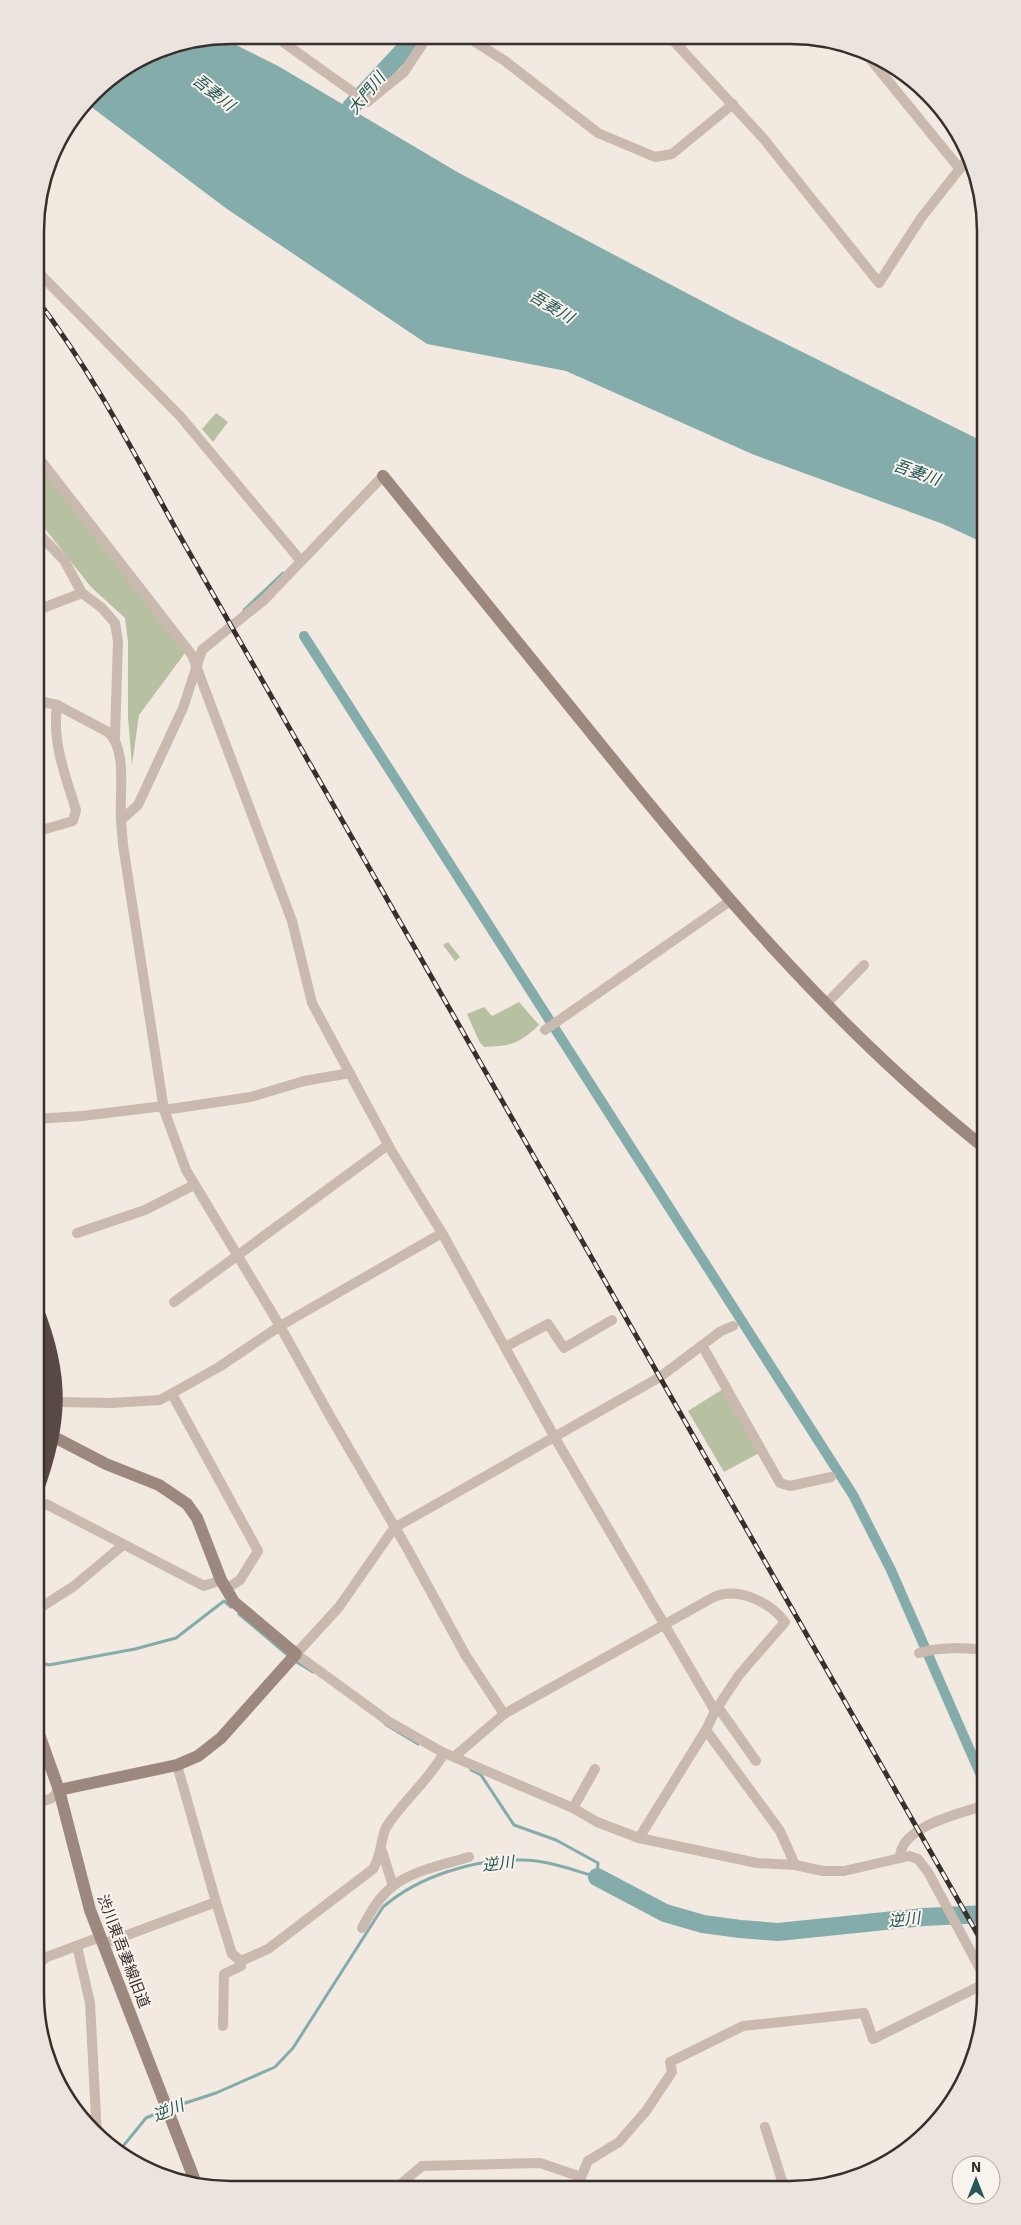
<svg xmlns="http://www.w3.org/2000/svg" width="1021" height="2225" font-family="'IBM Plex Sans','Noto Sans JP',sans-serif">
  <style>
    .green { fill: #b8c0a2 }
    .water { fill: #83acab }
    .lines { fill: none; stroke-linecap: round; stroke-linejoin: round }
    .stream { stroke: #83acab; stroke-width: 3 }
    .canal { stroke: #83acab; stroke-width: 10 }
    .river { stroke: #83acab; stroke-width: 18 }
    .street { stroke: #c9b9ae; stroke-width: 10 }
    .secondary { stroke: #9d887f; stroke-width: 12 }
    .highway { stroke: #584944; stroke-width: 15 }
    .rail-casing { stroke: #382f2c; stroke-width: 5 }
    .rail { stroke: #f9f3ee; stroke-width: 3; stroke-dasharray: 9; stroke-linecap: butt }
    .labels { text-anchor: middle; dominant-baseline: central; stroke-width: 4; stroke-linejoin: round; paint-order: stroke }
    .street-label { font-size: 15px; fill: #382f2c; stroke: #f9f3ee }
    .water-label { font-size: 16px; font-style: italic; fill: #245656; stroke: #f9f3ee }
    .rim { fill: none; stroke: #382f2c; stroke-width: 2.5 }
  </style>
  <rect width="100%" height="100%" fill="#f2e9e1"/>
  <g class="green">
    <path d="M216 413 228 422 213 442 202 429Z"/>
    <path d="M35 463 74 506 185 653 139 715 132 765 128 717V642L125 618 91 587 35 516Z"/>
    <path d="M448 942 460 957 455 961 443 945Z"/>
    <path d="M519 1002 539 1025C519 1044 511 1046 484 1047L479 1041 467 1014 484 1007 492 1016Z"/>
    <path d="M723 1389 759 1453 724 1472 688 1411Z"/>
  </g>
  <path class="water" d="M220 37 278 66 459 173 734 318 986 443V544L943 524 752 454 566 371 427 344 227 209 86 103 101 84 156 50Z"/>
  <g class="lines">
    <g class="stream">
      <path d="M244 610 283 573"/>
      <path d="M239 1614 290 1657"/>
      <path d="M35 1661 49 1665 135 1649 176 1638 224 1601 231 1607"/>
      <path d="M295 1661 313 1672"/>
      <path d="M385 1724 418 1744"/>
      <path d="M170 2108 216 2093 275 2067 293 2048 383 1907C419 1876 474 1859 522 1860 547 1860 573 1870 597 1877L598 1863 556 1840 514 1825 481 1775 471 1770"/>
      <path d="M120 2154 124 2145 146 2118 165 2110"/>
    </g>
    <path class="canal" d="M304 636 853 1495 891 1570 986 1787"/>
    <g class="river">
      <path d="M340 131 351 107 417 36"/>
      <path d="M597 1877 665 1913 703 1924 740 1929 778 1932 924 1917 986 1914"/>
    </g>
    <g class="street">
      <path d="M273 35 367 102 404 72 428 36"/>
      <path d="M466 36 505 61 598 133 655 157 672 154 733 104"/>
      <path d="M671 38 763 138 879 283 921 218 969 157"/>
      <path d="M678 46 688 38"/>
      <path d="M863 50 960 169"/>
      <path d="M35 269 180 416 301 561"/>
      <path d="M35 453 192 655 292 921 312 1003 391 1150 442 1233 555 1438 715 1711"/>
      <path d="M383 476 264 600 202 650 183 708 138 805 121 820 123 845 164 1110 186 1170 280 1326 330 1416 407 1548 466 1656 504 1714"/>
      <path d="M35 530 64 560 82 593 102 608 115 623 118 641 115 737"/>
      <path d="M35 611 82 593"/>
      <path d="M35 700 57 705 108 732C128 750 119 794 121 820"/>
      <path d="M35 832 73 821 76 810C65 775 52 742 57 705"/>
      <path d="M826 1004 864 965"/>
      <path d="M545 1030 730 901"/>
      <path d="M164 1110 251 1097 304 1081 350 1073"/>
      <path d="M35 1119 82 1116 164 1106"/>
      <path d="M77 1233 145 1210 194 1185"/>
      <path d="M174 1302 388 1145"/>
      <path d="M733 1326 721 1331 660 1377 394 1528 339 1607 296 1654 388 1721 442 1752 573 1808 597 1822 639 1838 757 1863 795 1865 823 1871H844L909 1856 918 1859 928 1872 986 1980"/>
      <path d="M505 1347 548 1324 564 1348 612 1320"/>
      <path d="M703 1347 780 1483 790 1486 831 1477"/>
      <path d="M172 1394 258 1551 240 1580 226 1589"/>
      <path d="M61 1402 111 1403 160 1400 219 1367 280 1326 442 1233"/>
      <path d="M46 1504 204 1586 221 1580"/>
      <path d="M35 1611 74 1586 123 1545"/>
      <path d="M919 1653C941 1646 963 1648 986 1650"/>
      <path d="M718 1707 756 1761"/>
      <path d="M706 1730 780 1831 795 1865"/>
      <path d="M454 1757 504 1714 712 1598C736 1586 769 1601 785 1622L739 1675 715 1711 706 1730 639 1838"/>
      <path d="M35 1804 52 1798 59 1790"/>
      <path d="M573 1808 595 1769"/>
      <path d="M382 1851 393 1886"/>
      <path d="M900 1858C899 1826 962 1813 986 1805"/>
      <path d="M216 1902 232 1954 241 1961 268 1949 373 1869C383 1853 380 1837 387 1826 404 1800 429 1780 444 1753"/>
      <path d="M362 1928C370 1913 378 1898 392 1887 410 1871 446 1864 469 1857"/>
      <path d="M103 1944 216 1902 177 1765"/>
      <path d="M77 1946 90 2003 97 2136"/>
      <path d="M39 2023C40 2012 38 1967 41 1962 42 1960 45 1959 47 1957L100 1937"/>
      <path d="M223 2026 224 1974 241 1966V1961"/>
      <path d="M765 2127 785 2190"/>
      <path d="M578 2183 598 2189"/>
      <path d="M396 2188 422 2166 540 2163 581 2177"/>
      <path d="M576 2189 588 2161 619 2142 646 2111 672 2072 670 2062 743 2026 864 2013 873 2039 986 1983"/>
    </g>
    <g class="secondary">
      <path d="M383 476C455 565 528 655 601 745 718 890 839 1033 986 1149"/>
      <path d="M58 1439 106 1464 159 1485 187 1504 197 1518 221 1580 234 1602 296 1654 221 1738 198 1756 177 1765 59 1790"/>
      <path d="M35 1723 59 1790 90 1910 197 2186"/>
    </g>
    <g class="highway">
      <path d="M35 1445C44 1408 45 1365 36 1329"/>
      <path d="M35 1493C61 1423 63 1376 35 1307"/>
    </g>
    <g class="rail-casing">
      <path id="rail" d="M35 297C91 370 133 451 177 531L986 1949"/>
    </g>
    <use href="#rail" class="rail"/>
  </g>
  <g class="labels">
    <g class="street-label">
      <text transform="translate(124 1951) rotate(69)">渋川東吾妻線旧道</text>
    </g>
    <g class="water-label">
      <text transform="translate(214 92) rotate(38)">吾妻川</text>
      <text transform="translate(366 93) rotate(-51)">大門川</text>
      <text transform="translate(552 306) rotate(31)">吾妻川</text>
      <text transform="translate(917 472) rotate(19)">吾妻川</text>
      <text transform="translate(498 1863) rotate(-7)">逆川</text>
      <text transform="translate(904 1919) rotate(-6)">逆川</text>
      <text transform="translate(168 2110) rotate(-22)">逆川</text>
    </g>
  </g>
  <path d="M0 0H1021V2225H0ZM231 44H790A187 187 0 0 1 977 231V1994A187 187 0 0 1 790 2181H231A187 187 0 0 1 44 1994V231A187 187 0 0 1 231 44Z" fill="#eae3de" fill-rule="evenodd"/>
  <path class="rim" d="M231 44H790A187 187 0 0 1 977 231V1994A187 187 0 0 1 790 2181H231A187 187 0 0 1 44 1994V231A187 187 0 0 1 231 44Z"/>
  <g transform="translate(976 2180)"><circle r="24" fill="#f9f3ee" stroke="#aca5a0"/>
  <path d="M0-4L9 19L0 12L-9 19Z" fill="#245656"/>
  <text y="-8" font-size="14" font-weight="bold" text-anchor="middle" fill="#382f2c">N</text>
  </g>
</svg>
